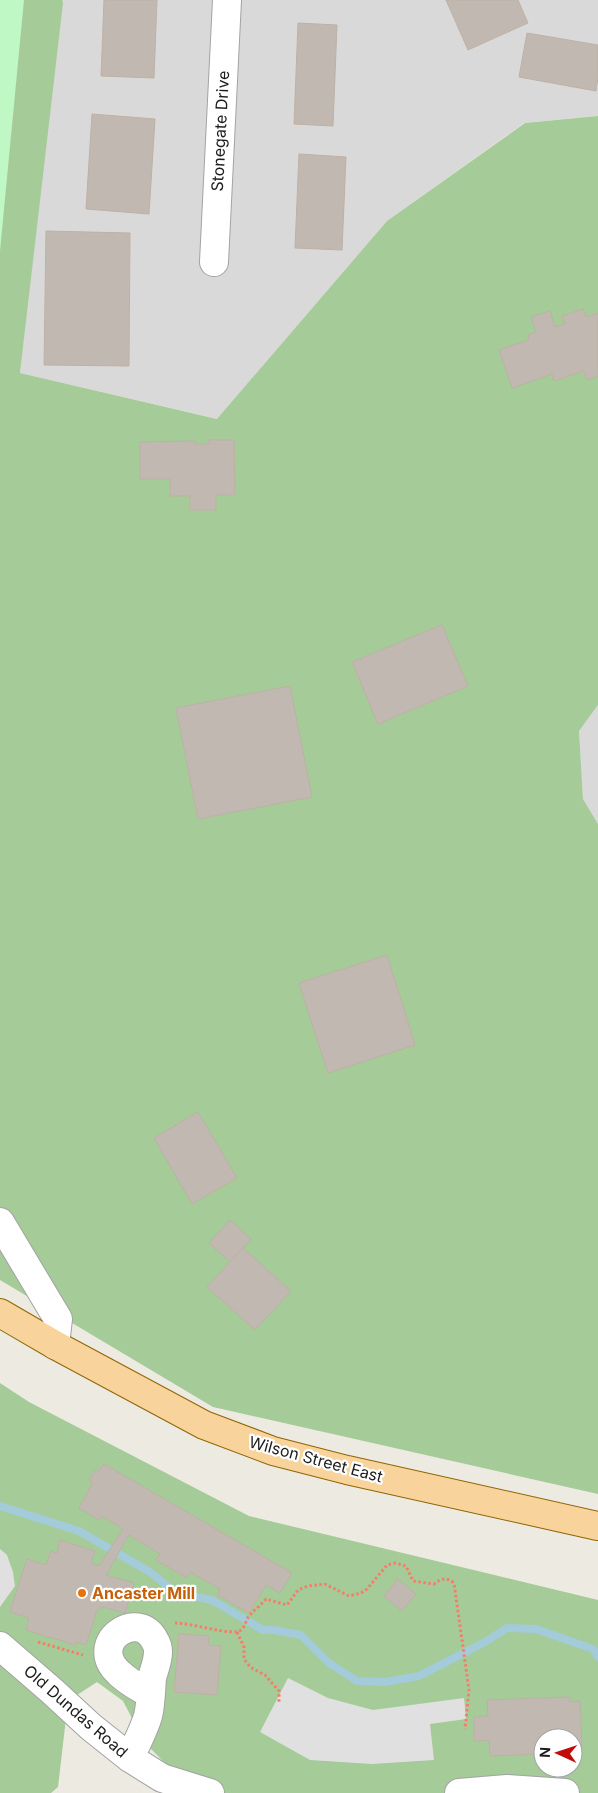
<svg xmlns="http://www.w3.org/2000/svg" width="598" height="1793" font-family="Inter,sans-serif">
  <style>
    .residential { fill: #dad9d9 }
    .forest { fill: #a5cb98; fill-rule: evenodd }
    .park { fill: #bff7c5 }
    .parking { fill: #e0e0e0 }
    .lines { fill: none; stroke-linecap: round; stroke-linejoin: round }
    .stream { stroke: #a3cbda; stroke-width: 8 }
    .building { fill: #c1b9b1; stroke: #beb1a5 }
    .minor-casing { stroke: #a3a3a3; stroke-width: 30 }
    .major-casing { stroke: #8f6605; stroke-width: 30 }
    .path { stroke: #f57e6b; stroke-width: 3; stroke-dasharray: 2.5 2.5; stroke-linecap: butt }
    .minor { stroke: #fff; stroke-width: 28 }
    .major { stroke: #f8d39c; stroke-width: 28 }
    .food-dot { fill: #e8710a; stroke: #fff; stroke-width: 2 }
    .labels { text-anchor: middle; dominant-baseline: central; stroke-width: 4.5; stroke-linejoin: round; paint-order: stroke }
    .street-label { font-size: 16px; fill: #1c1c1c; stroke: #fff }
    .food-label { font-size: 16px; font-weight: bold; fill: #c56008; stroke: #fff; text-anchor: start }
  </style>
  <rect width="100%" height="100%" fill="#edeae2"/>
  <g class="residential">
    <path d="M62 0H598V116L524 123 387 221 218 419 20 373Z"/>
    <path d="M598 705V824L583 799 579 731Z"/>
  </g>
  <g class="forest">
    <path d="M0 0H62L63 3 20 373 217 419 387 221 525 123 598 116V705L579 731 583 799 598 824V1494L213 1407 0 1280Z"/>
    <path d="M0 1383 29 1402 249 1516 598 1600V1793H195L145 1743 123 1701 97 1682 68 1701 58 1787 51 1793H0ZM543 1738H573V1768H543Z"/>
  </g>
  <path class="park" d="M0 0H24L0 251Z"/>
  <g class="parking">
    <path d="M0 1549 7 1555 13 1572 15 1586 0 1607Z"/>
    <path d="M288 1678 328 1698 373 1710 464 1698 466 1719 430 1724 434 1760 372 1764 310 1760 260 1732Z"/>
  </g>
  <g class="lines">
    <path class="stream" d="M0 1506 79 1531 150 1572 176 1593 212 1600 263 1630H274L301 1635 329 1663 357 1681 385 1682 419 1676 487 1641 507 1628 536 1629 593 1649 598 1657"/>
  </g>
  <g class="building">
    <path d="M104 0H157L154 78 101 76Z"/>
    <path d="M446 0H518L528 23 468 50Z"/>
    <path d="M298 23 337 25 333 126 294 124Z"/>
    <path d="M527 33 598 45V77L596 91 519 77Z"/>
    <path d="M92 114 155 119 149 214 86 209Z"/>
    <path d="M299 154 346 157 342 250 295 248Z"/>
    <path d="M46 231 130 233 129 366 44 365Z"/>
    <path d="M583 309 586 317 598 313V376L587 380 584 371 554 381 552 374 512 388 499 350 529 340 528 335 536 332 531 317 550 311 555 327 565 324 562 316Z"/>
    <path d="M208 440H234L235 495H216V510H190V496H170V479H140V442L195 441V444H209Z"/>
    <path d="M442 625 468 686 378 724 352 662Z"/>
    <path d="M290 686 312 797 198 819 176 708Z"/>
    <path d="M387 955 415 1045 328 1073 299 983Z"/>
    <path d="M198 1112 237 1178 192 1204 154 1138Z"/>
    <path d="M230 1220 251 1239 230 1262 209 1243Z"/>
    <path d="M243 1248 291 1291 255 1330 207 1287Z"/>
    <path d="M104 1464 292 1573 280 1593 266 1585 249 1613 217 1595 220 1589 190 1572 187 1578 156 1560 160 1554 129 1535 106 1575 134 1583 125 1613 103 1607 97 1610 86 1645 76 1642 75 1645 26 1630 29 1618 10 1612 27 1559 46 1565 51 1551 57 1553 60 1540 95 1551 91 1563 99 1566 123 1529 102 1516 99 1520 79 1508 93 1482 89 1480 95 1470 99 1471Z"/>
    <path d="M398 1579 416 1594 402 1611 384 1596Z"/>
    <path d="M179 1634 209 1636 208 1645 221 1646 217 1695 174 1692Z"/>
    <path d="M570 1697V1702L580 1701 582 1748H573V1738H543V1754L490 1756 489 1740 474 1741V1717L488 1716 487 1700Z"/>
  </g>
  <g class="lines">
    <g class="minor-casing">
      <g id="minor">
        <path d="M214 262 227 0"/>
        <path d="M0 1222 58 1319 55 1345"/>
        <path d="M0 1646 52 1691 91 1727 130 1758 162 1778 210 1793"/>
        <path d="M130 1758C136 1744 144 1730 148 1716 151 1704 151 1690 152 1678 154 1670 158 1661 158 1652 158 1649 157 1644 155 1641 138 1607 86 1643 119 1673 128 1682 140 1688 150 1694"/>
        <path d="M459 1793 507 1789 565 1793"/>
      </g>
    </g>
    <g class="major-casing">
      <path id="major" d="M0 1313 55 1345 204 1425 273 1451 347 1470 598 1526"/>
    </g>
    <g class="path">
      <path d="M175 1623C188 1622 234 1637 241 1630 245 1627 246 1620 249 1616 254 1610 261 1605 266 1599L287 1605 298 1590 308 1586 325 1584 349 1596 361 1593 367 1589 387 1565 395 1563 406 1566 413 1581 434 1584C442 1578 446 1577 454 1583L469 1690 465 1729"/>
      <path d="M237 1632 244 1647V1659L250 1667 265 1675 279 1691V1704"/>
      <path d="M38 1642 83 1655"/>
    </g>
    <use href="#minor" class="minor"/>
    <use href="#major" class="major"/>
  </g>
  <circle class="food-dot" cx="82" cy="1593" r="5"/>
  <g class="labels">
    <g class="street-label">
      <text transform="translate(220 131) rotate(-87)">Stonegate Drive</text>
      <text transform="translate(316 1459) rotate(15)">Wilson Street East</text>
      <text transform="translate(76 1711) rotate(41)">Old Dundas Road</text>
    </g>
    <g class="food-label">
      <text x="92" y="1593">Ancaster Mill</text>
    </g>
  </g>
  <g transform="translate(558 1753) rotate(273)"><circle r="24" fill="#ffffff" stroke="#a4a4a4"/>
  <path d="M0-4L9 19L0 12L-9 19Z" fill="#c10d07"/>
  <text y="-8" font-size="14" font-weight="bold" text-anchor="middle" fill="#1c1c1c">N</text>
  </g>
</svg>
